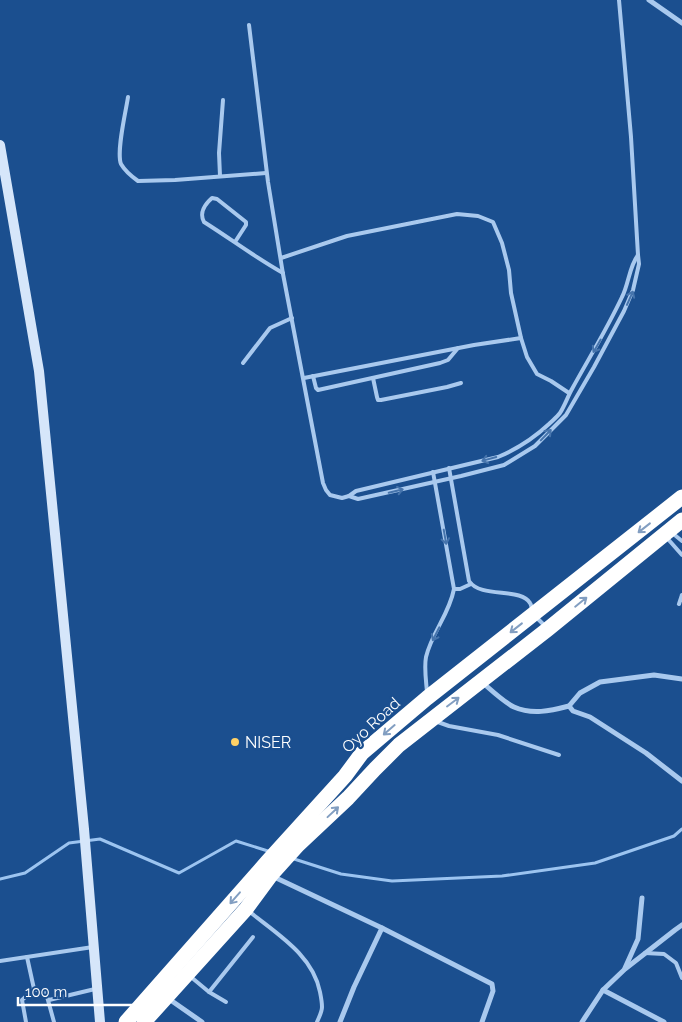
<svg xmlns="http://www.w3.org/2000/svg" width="682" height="1022" font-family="Raleway,sans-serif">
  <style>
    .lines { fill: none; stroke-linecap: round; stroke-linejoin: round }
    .stream { stroke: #9cc4f0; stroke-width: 3 }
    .lane { stroke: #a9c9ee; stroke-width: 4 }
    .street { stroke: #a9c9ee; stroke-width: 5 }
    .secondary { stroke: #d6e6fa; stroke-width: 10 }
    .highway { stroke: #fff; stroke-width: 15 }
    .oneway { stroke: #4674ac }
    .oneway2 { stroke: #829ec1 }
    .poi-dot { fill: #ffd166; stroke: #1b4f8f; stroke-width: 2 }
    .labels { text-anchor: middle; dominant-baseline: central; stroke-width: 4.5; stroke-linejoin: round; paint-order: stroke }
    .street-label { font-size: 16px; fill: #fff; stroke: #1b4f8f }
    .poi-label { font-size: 16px; fill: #fff; stroke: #1b4f8f; text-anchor: start }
  </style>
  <rect width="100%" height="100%" fill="#1b4f8f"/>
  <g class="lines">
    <g class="stream">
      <path d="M291 858 341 874 392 881 502 876 595 863 674 836 682 829"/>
      <path d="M0 879 25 873 69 843 100 839 179 873 236 841 271 852"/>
    </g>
    <g class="lane">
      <path d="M249 25 268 182 283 274 323 483 326 490 330 495 342 498 349 496 358 499 461 476 504 465 535 446 566 415 594 367 624 311 633 290 639 264 638 255 631 137 619 0"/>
      <path d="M128 97C126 111 116 152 121 164 125 171 131 176 138 181L175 180 266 173"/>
      <path d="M220 176 219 153 223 100"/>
      <path d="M235 242 246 225V222L217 199 212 198C205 204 199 213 204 222 231 239 256 258 283 273"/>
      <path d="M281 258 347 236 457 214 478 216 493 222 502 243 509 270 511 293 521 338 527 357 537 374 551 381 569 393"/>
      <path d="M243 363 270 328 292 318"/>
      <path d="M313 376 316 388 318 390 440 363 448 360 458 348"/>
      <path d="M304 378 474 345 521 338"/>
      <path d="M373 378 377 397 378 400H381L447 387 461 383"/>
      <path d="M449 468 469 581C481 599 521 587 530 603 531 604 532 609 532 610"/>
      <path d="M349 496 356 491 498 457C517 449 534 438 549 424 553 420 557 417 560 413 565 405 568 396 572 389 589 358 607 329 622 297 629 283 629 267 638 255"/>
      <path d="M671 532 682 541"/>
      <path d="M667 538 682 555"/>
      <path d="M454 589H460L471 584"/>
      <path d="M679 604 682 595"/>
      <path d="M535 616 546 627"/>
      <path d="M427 692C426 680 424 668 426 657 432 632 449 615 454 589L433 472"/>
      <path d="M435 721 449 726 498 735 559 755"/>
      <path d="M250 912C277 934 313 955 320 992 321 997 322 1002 322 1007 322 1012 319 1017 317 1022"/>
      <path d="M645 953 664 954 676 963 682 978"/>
      <path d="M0 961 93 947"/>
      <path d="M191 977 209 992 226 1002"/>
      <path d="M34 989 46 993 54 1022"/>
      <path d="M209 992 253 937"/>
      <path d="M49 1000 95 989"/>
      <path d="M26 1022 22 1000 34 989 27 957"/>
    </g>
    <g class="street">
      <path d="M649 0 682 23"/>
      <path d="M483 683C491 690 505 703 514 707 532 715 550 711 569 706L573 711 590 717 646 753 682 781"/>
      <path d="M569 706 580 693 600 682 654 675 682 679"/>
      <path d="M272 876 382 928 492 984 493 991 482 1022"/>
      <path d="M625 968 638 939 642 898"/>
      <path d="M603 990 664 1022"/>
      <path d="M169 999 202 1022"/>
      <path d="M340 1022 354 987 382 928"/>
      <path d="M582 1022 603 990 625 969 675 930 682 925"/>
    </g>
    <path class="secondary" d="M0 145 39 371 84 829 100 1022"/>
    <g class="highway">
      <path d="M126 1022 267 862 345 776 362 753 427 698 682 497"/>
      <path d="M144 1022 246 909 271 875 298 845 348 798 375 769 399 745 548 629 682 520"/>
    </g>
  </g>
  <defs><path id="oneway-shaft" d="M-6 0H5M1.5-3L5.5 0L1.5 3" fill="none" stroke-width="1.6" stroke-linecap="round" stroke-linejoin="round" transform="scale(1.25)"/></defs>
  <g class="oneway">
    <use href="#oneway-shaft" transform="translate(630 298) rotate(-66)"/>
    <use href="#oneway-shaft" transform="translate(597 346) rotate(120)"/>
    <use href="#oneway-shaft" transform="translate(546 435) rotate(-46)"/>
    <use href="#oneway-shaft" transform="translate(489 459) rotate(165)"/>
    <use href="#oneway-shaft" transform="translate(396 491) rotate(-13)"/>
    <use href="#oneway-shaft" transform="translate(445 537) rotate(80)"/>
    <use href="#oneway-shaft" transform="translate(436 634) rotate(117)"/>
  </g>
  <g class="oneway2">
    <use href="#oneway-shaft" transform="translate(644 528) rotate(142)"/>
    <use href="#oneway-shaft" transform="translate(581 602) rotate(-39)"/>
    <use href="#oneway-shaft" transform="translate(516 628) rotate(142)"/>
    <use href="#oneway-shaft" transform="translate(453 702) rotate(-37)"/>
    <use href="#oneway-shaft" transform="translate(389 730) rotate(139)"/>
    <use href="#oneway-shaft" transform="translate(333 812) rotate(-43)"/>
    <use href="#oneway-shaft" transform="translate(235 898) rotate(131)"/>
  </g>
  <circle class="poi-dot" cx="235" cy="742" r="5"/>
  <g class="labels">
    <g class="street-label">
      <text transform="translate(371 725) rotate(-43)">Oyo Road</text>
    </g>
    <g class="poi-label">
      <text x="245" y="742">NISER</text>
    </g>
  </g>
  <path d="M18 997v8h142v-8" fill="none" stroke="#ffffff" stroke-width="2.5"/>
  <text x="25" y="997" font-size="15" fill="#ffffff" stroke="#1b4f8f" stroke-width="4" paint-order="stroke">100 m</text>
</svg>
